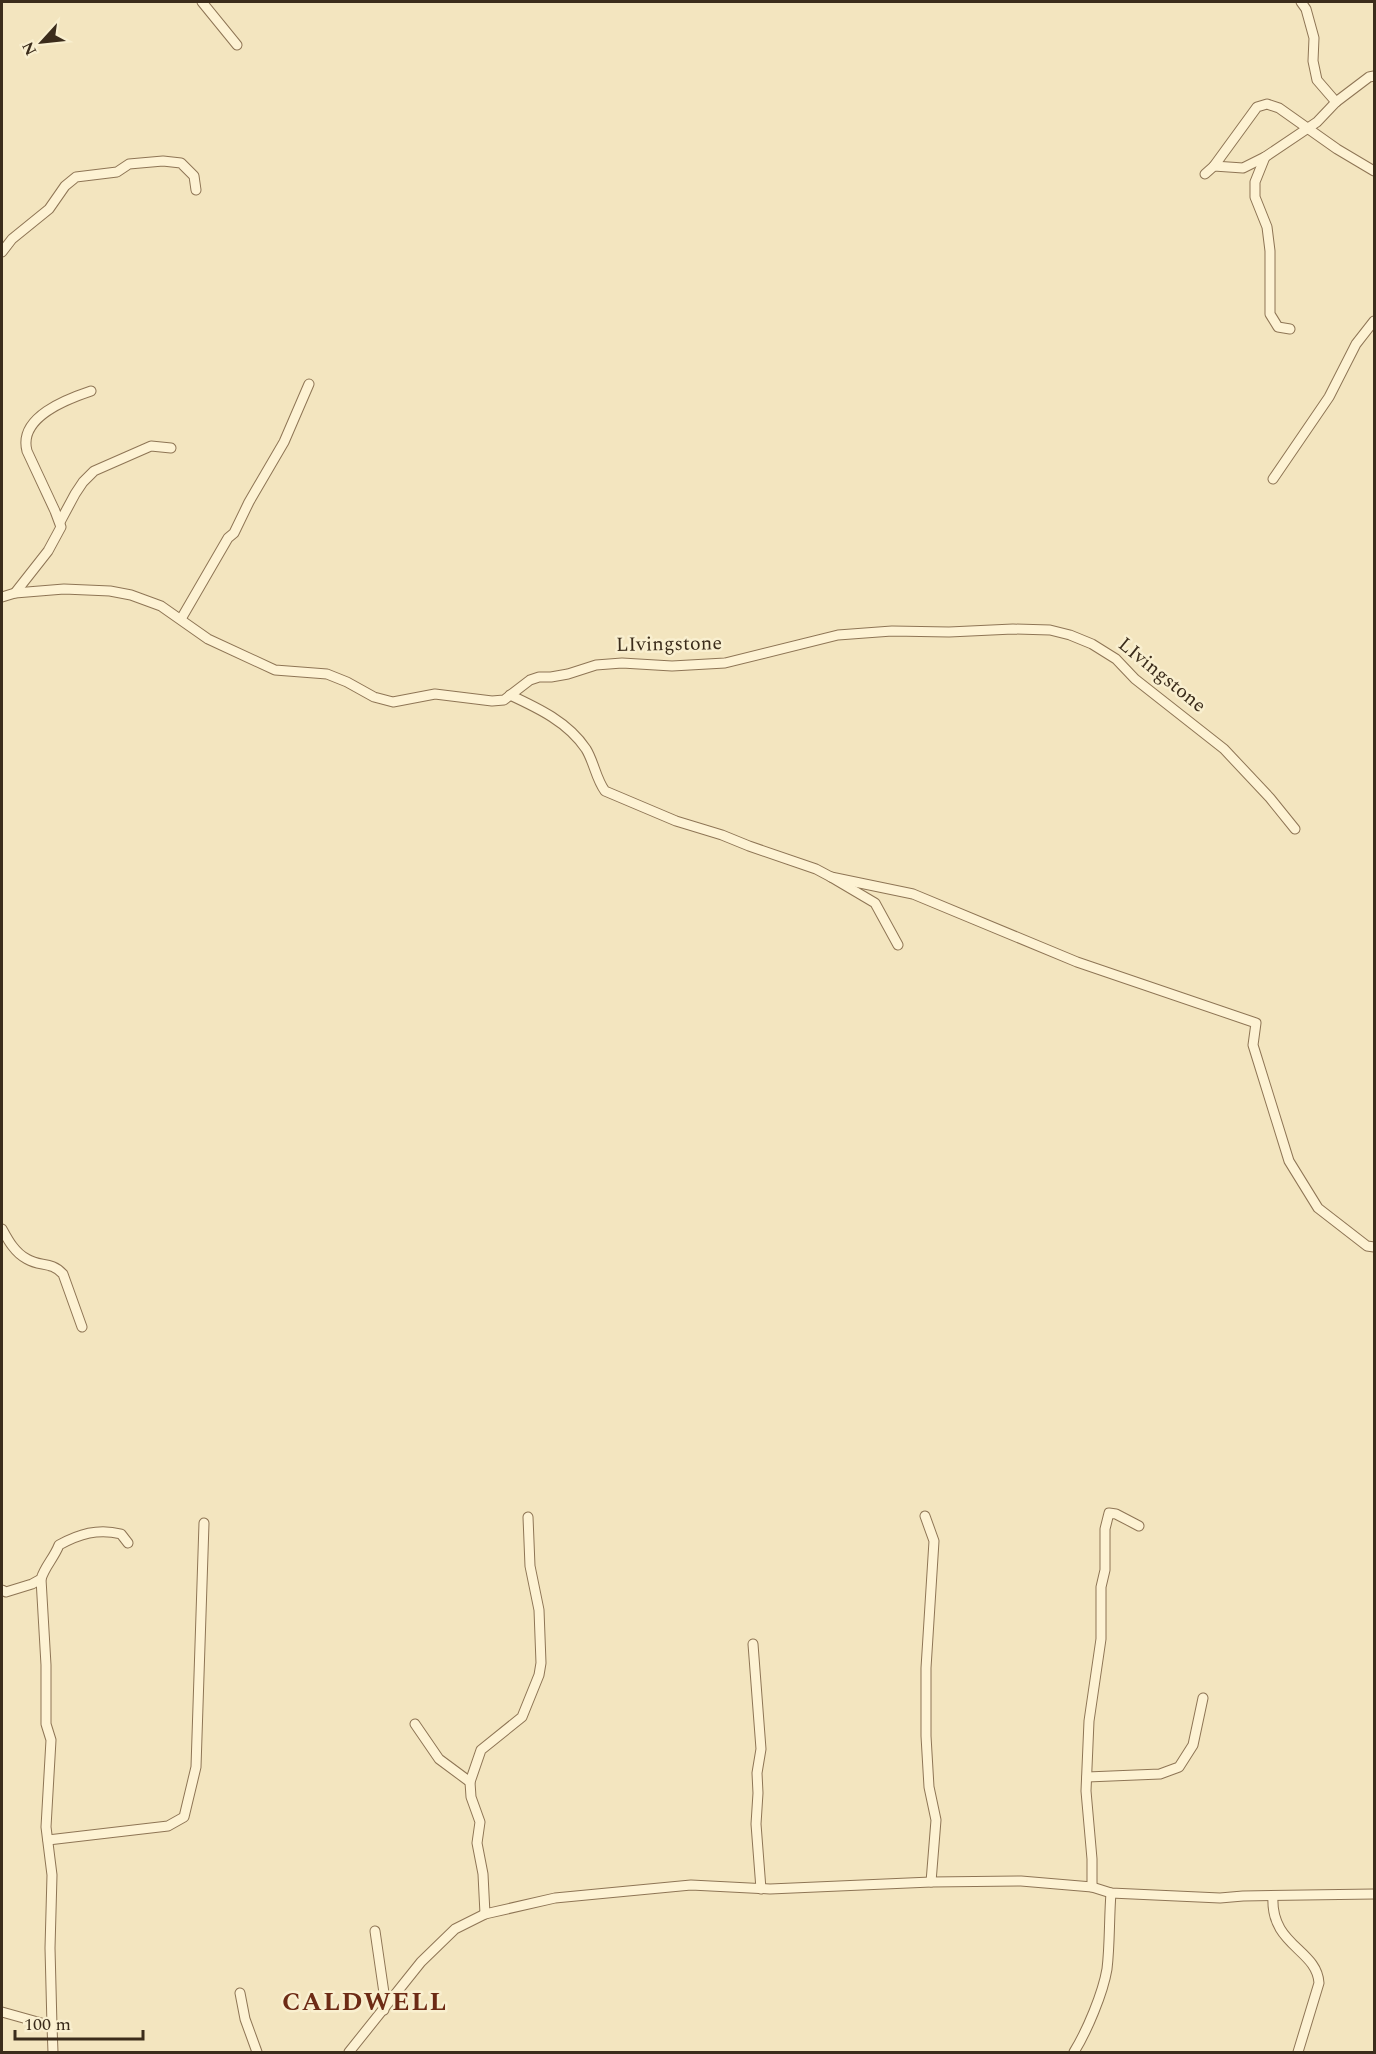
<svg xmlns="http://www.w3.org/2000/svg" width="1376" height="2054" font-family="Spectral,serif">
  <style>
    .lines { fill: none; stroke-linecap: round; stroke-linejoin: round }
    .minor-casing { stroke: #8e7555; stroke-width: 11 }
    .minor { stroke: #fdf2d3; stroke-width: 9 }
    .labels { text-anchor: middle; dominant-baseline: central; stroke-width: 5; stroke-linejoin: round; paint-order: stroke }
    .street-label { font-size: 20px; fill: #3b2c1b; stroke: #f9efcf }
    .district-label { font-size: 26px; font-weight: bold; letter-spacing: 1.5px; fill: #6d2b15; stroke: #f9efcf }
  </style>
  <rect width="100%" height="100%" fill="#f3e5bf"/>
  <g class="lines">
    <g class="minor-casing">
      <g id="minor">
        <path d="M202 2 237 45"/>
        <path d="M1301 2 1306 9 1314 38 1313 61 1317 80 1336 102"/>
        <path d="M1265 157 1255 182V197L1267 227 1270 251V314L1278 327 1290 329"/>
        <path d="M1214 166 1257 107 1267 104 1279 108 1337 149 1374 171"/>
        <path d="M1205 174 1214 166 1243 168 1265 157 1317 122 1336 102 1369 77 1374 76"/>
        <path d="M2 252 12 239 49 209 65 186 76 177 117 172 129 164 163 161 181 163 194 176 196 190"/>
        <path d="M1273 479 1329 397 1356 344 1374 321"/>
        <path d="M60 522 75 494 83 482 94 471 151 446 171 448"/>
        <path d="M15 593 48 551 61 527 55 511 27 451C18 417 67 399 91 391"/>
        <path d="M2 597 15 593 64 589 110 591 131 595 161 606 208 639 275 670 327 674 347 682 374 697 393 702 435 694 492 701 504 700 530 680 539 677H551L568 674 596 665 622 663 672 666 725 663 838 635 892 631 949 632 1013 629 1050 630 1070 635 1092 644 1116 659 1135 679 1224 749 1270 798 1295 829"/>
        <path d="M181 619 228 538 234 533 249 502 284 442 309 384"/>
        <path d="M510 695C538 708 568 722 586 749 594 762 596 779 605 791L676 821 722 835 749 846 816 869 831 877 875 903 898 945"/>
        <path d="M831 877 913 894 1077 962 1256 1023 1253 1045 1289 1161 1318 1208 1367 1246 1374 1247"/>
        <path d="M2 1229C8 1240 15 1253 27 1259 40 1267 51 1261 63 1274L82 1327"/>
        <path d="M925 1516 934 1541 926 1668V1736L929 1787 936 1820 931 1882"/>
        <path d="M41 1579 46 1665V1724L51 1740 46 1827 52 1875 50 1948 52 2026"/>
        <path d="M2 1590 6 1592 32 1584 41 1579C45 1566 54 1558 59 1545 79 1534 98 1528 121 1534L128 1543"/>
        <path d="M753 1644 761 1749 757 1773 758 1793 756 1824 761 1889"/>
        <path d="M415 1724 439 1759 470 1782"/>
        <path d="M1087 1777 1160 1774 1179 1767 1193 1745 1203 1698"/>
        <path d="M48 1840 168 1826 184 1817 196 1767 204 1523"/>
        <path d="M1092 1887V1859L1086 1791 1089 1721 1101 1639V1587L1105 1570V1529L1109 1513 1116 1514 1139 1526"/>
        <path d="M1273 1896C1270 1946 1317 1949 1319 1983L1298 2052"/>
        <path d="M485 1914 483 1874 477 1843 480 1822 471 1797 470 1782 481 1750 522 1717 539 1675 541 1663 539 1610 530 1566 528 1517"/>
        <path d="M375 1931 384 1993V2010"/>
        <path d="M240 1993 245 2019 257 2052"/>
        <path d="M2 2012 52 2026 53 2052"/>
        <path d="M349 2052 421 1962 455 1929 485 1914 555 1898 691 1885 770 1889 931 1882 1021 1881 1092 1887 1111 1893 1220 1898 1243 1896 1374 1894"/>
        <path d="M1074 2052C1087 2031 1103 1993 1107 1969 1110 1944 1109 1918 1111 1893"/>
      </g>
    </g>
    <use href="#minor" class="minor"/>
  </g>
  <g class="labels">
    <g class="street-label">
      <text transform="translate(669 644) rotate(-1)">LIvingstone</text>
      <text transform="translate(1162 675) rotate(39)">LIvingstone</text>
    </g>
    <g class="district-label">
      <text x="365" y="2002">CALDWELL</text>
    </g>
  </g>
  <rect width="1376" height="2054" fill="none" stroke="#3b2c1b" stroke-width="6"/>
  <g transform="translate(42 42) rotate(243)" stroke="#f9efcf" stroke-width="4.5" paint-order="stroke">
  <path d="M0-4.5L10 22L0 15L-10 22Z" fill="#3b2c1b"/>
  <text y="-9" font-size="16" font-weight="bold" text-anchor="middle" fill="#3b2c1b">N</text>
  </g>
  <path d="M15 2030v9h128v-9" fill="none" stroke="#3b2c1b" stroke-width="3"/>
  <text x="24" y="2030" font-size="18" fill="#3b2c1b" stroke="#f9efcf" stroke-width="4.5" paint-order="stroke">100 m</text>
</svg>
